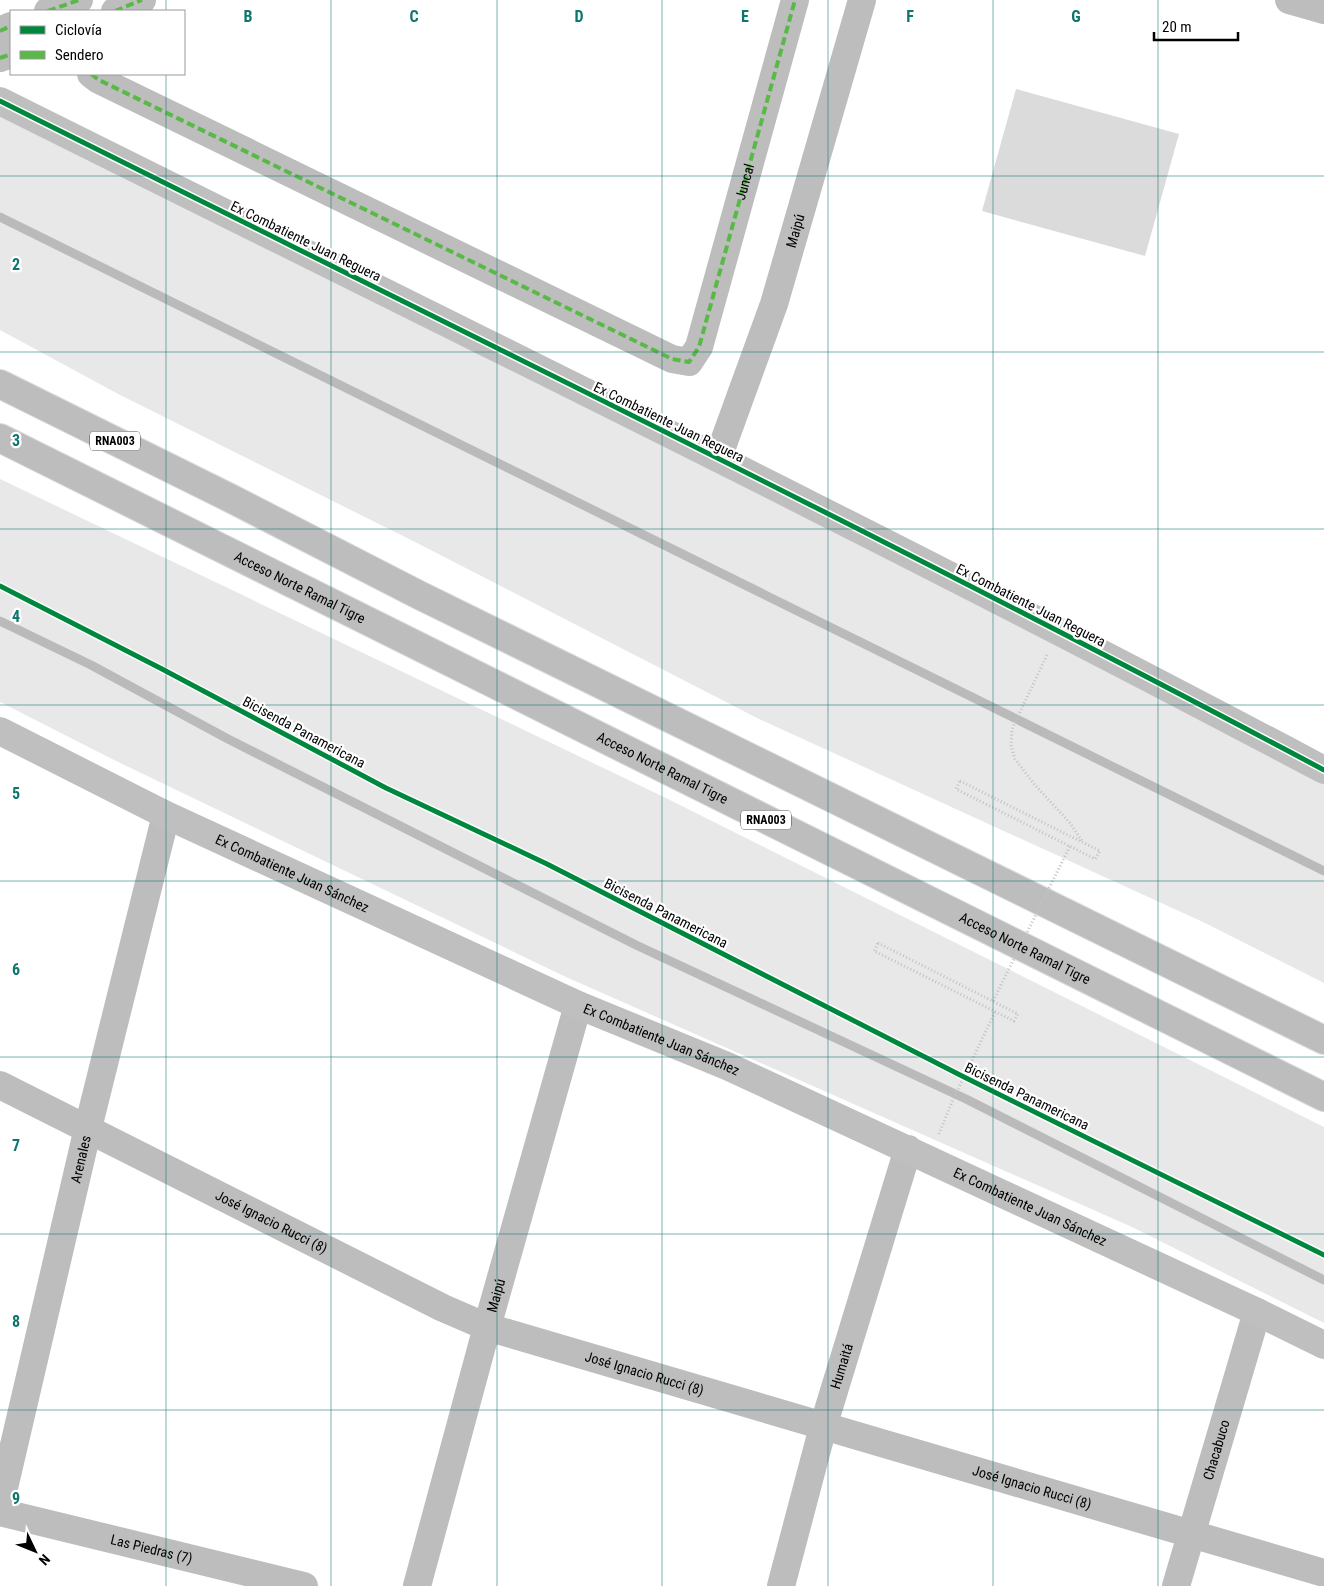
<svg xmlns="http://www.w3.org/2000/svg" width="1324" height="1586" font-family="'Roboto Condensed',sans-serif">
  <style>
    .green { fill: #e8e8e8 }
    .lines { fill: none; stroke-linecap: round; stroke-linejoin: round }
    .stream { stroke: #bababa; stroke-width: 9 }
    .building { fill: #dbdbdb }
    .highway-casing { stroke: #dbdbdb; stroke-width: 30 }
    .path { stroke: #c2c2c2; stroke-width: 3; stroke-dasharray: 1 2.5; stroke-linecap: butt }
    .street { stroke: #bdbdbd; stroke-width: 28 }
    .secondary { stroke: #bfbfbf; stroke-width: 28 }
    .highway { stroke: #bdbdbd; stroke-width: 28 }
    .path-bridge { stroke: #c2c2c2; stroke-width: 3; stroke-dasharray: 1 2.5; stroke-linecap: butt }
    .quiet { stroke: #58b947; stroke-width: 4; stroke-dasharray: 8 4; stroke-linecap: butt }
    .cycleway-casing { stroke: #fff; stroke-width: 8 }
    .cycleway { stroke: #00873e; stroke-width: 5 }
    .grid { fill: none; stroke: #0f766e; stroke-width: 1; stroke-opacity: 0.55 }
    .labels { text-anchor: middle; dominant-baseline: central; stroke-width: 4.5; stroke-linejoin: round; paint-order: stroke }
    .shield { fill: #fff; stroke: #4c4c4c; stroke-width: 1 }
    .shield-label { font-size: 12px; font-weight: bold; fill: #000 }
    .street-label { font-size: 14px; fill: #000; stroke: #fff }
    .grid-label { font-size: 16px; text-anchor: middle; font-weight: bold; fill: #0f766e; stroke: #fff; stroke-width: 4.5; stroke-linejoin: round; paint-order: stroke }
  </style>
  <rect width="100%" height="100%" fill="#fff"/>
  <g class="green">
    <path d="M0 108 1324 781V983L1205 923 757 718 419 544 120 395 0 330Z"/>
    <path d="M0 479 666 798 1324 1127V1323L1132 1227 566 977 112 759 0 702Z"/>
  </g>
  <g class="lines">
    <g class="stream">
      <path d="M0 217 1324 871"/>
      <path d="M0 621 91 665 228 739 636 945 966 1099 1324 1280"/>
    </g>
  </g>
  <path class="building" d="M1016 89 1179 134 1145 256 982 211Z"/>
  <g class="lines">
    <g class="highway-casing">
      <g id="highway">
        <path d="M0 384 230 498 419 595 1324 1040"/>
        <path id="s9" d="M0 438 1324 1097"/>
      </g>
    </g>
    <g class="path">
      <path d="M1047 655 1012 729 1011 745 1015 759 1034 784 1070 823 1082 841"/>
      <path d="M960 781 1100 851 1095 859 956 789Z"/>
      <path d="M878 943 1018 1014 1014 1021 874 951Z"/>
      <path d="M939 1134 952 1102 995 1012"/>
    </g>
    <g class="street">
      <path d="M1289 0 1324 10"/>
      <path d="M48 11 79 0"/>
      <path d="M115 11 142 0"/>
      <path d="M0 31 11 26"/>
      <path d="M0 58 11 54"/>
      <path d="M91 74 99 80 672 359 689 362 699 347 795 0"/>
      <path id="s1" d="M718 458 774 304 862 0"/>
      <path id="s2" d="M0 1085 443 1308 487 1327 1324 1573"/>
      <path id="s3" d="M0 1505 88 1128 166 815"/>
      <path id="s4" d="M0 1512 304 1586"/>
      <path id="s5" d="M417 1586 487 1327 578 1005"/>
      <path id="s6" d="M781 1586 823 1427 908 1149"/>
      <path id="s7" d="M1176 1586 1257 1312"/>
    </g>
    <g class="secondary">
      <path d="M0 101C443 322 887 538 1324 770"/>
      <path id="s8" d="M0 731 166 815 578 1005 727 1066 1257 1312 1324 1345"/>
    </g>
    <use href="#highway" class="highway"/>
    <path class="path-bridge" d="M993 1001 1070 846"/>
    <g class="quiet">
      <path d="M48 11 79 0"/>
      <path d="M115 11 142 0"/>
      <path d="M0 31 11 26"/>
      <path d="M0 58 11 54"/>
      <path id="s10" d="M91 74 99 80 672 359 689 362 699 347 795 0"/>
    </g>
    <g class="cycleway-casing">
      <g id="cycleway">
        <path d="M0 101C443 322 887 538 1324 770"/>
        <path d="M0 586 162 669 386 788 547 864 964 1077 1324 1255"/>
      </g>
    </g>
    <use href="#cycleway" class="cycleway"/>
  </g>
  <path class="grid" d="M166 0V11M331 0V1586M497 0V1586M662 0V1586M828 0V1586M993 0V1586M1158 0V1586M166 74V1586M0 176H1324M0 352H1324M0 529H1324M0 705H1324M0 881H1324M0 1057H1324M0 1234H1324M0 1410H1324"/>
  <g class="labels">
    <g class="shield">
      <rect x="90" y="431.5" width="50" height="19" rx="4"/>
      <rect x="741" y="810.5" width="50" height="19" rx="4"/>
    </g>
    <g class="shield-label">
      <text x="115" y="441">RNA003</text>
      <text x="766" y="820">RNA003</text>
    </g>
    <g class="street-label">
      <text stroke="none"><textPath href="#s10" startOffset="854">Juncal</textPath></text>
      <text stroke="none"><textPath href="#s1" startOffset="240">Maipú</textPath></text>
      <text transform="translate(306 241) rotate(26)">Ex Combatiente Juan Reguera</text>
      <text transform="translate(669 422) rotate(26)">Ex Combatiente Juan Reguera</text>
      <text stroke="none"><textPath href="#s9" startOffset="335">Acceso Norte Ramal Tigre</textPath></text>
      <text transform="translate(1031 605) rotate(27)">Ex Combatiente Juan Reguera</text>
      <text transform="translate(304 732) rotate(28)">Bicisenda Panamericana</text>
      <text stroke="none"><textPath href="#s9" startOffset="740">Acceso Norte Ramal Tigre</textPath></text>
      <text stroke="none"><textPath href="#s8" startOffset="325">Ex Combatiente Juan Sánchez</textPath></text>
      <text transform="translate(666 913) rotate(27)">Bicisenda Panamericana</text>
      <text stroke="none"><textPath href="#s9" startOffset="1145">Acceso Norte Ramal Tigre</textPath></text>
      <text stroke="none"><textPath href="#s8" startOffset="730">Ex Combatiente Juan Sánchez</textPath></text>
      <text transform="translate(1027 1096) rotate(26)">Bicisenda Panamericana</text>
      <text stroke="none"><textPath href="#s3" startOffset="355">Arenales</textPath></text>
      <text stroke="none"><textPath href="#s8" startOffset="1135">Ex Combatiente Juan Sánchez</textPath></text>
      <text stroke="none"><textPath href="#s2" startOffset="304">José Ignacio Rucci (8)</textPath></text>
      <text stroke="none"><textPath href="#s5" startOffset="301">Maipú</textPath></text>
      <text stroke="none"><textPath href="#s6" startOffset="228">Humaitá</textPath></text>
      <text stroke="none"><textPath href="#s2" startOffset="708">José Ignacio Rucci (8)</textPath></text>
      <text stroke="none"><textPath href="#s7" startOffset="142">Chacabuco</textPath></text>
      <text stroke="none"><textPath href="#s2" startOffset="1112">José Ignacio Rucci (8)</textPath></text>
      <text stroke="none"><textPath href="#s4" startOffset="156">Las Piedras (7)</textPath></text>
    </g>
  </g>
  <g class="grid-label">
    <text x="248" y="22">B</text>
    <text x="414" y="22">C</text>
    <text x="579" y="22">D</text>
    <text x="745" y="22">E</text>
    <text x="910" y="22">F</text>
    <text x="1076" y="22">G</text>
    <text x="16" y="270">2</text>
    <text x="16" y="446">3</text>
    <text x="16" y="622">4</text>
    <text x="16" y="799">5</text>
    <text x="16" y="975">6</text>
    <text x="16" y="1151">7</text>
    <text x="16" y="1327">8</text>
    <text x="16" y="1504">9</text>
  </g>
  <rect x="10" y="10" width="175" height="65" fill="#ffffff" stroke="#999999"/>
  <rect x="20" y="26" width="25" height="8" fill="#00873e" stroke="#999999"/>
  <text x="55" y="35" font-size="15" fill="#000000">Ciclovía</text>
  <rect x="20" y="51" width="25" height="8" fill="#58b947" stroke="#999999"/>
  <text x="55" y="60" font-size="15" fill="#000000">Sendero</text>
  <g transform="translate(35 1551) rotate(133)" stroke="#ffffff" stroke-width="4" paint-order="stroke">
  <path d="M0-4L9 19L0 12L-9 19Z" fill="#000000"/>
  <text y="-8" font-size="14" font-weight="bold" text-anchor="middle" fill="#000000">N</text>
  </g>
  <path d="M1154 32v8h84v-8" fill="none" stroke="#000000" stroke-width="2.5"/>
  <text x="1162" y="32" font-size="15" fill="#000000" stroke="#ffffff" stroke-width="4" paint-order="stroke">20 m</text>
</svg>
